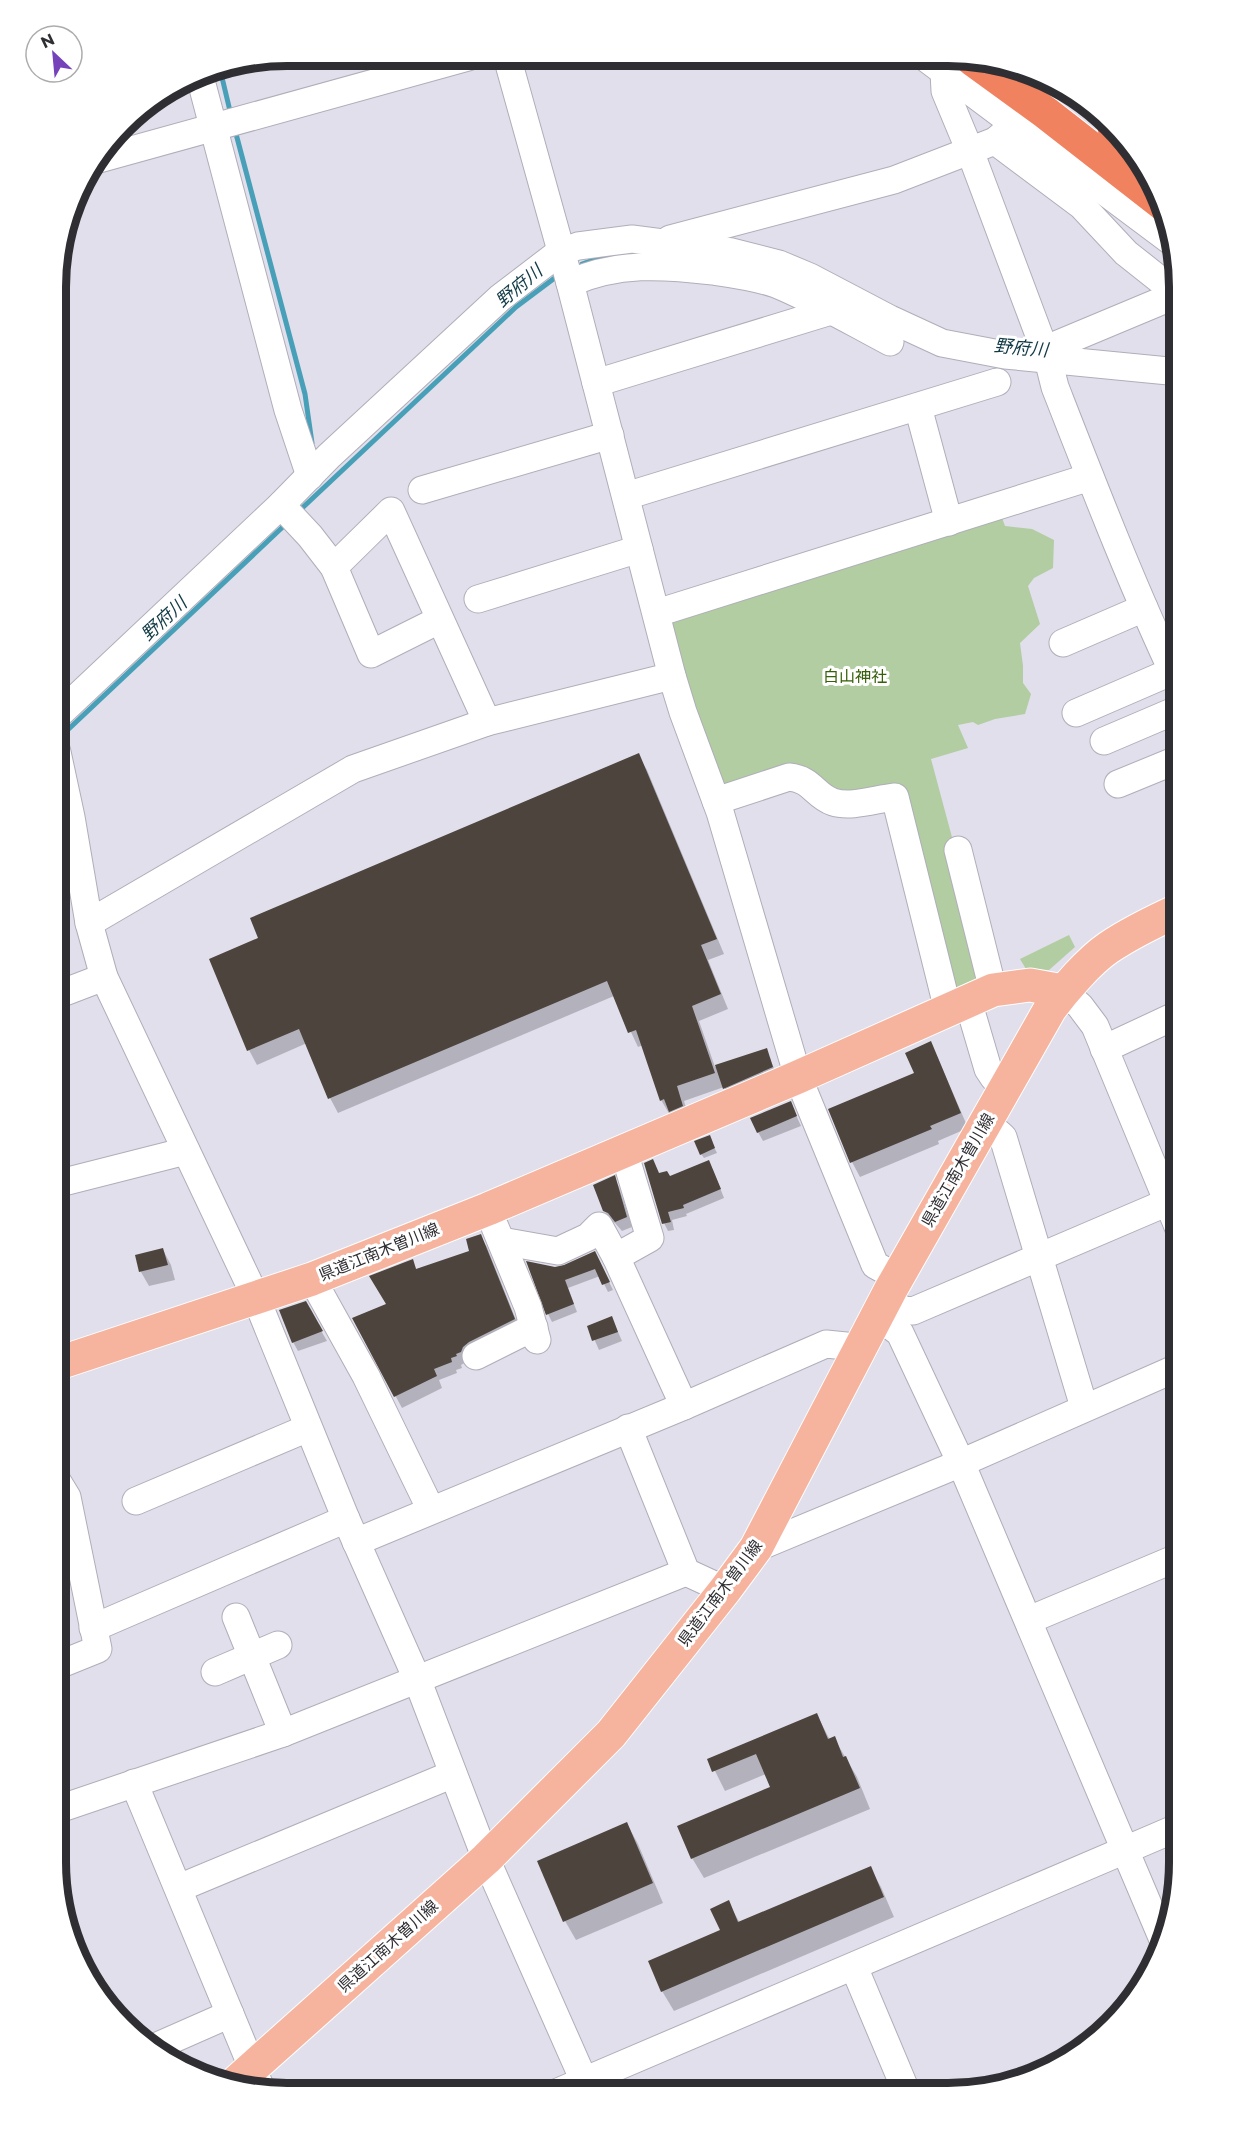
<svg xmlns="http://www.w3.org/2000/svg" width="1235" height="2149" font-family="Montserrat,'Noto Sans JP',sans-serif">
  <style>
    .green { fill: #b1cda1 }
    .shadow { fill: #0003 }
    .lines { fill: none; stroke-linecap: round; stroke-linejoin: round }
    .stream { stroke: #479fb8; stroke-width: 5 }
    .building { fill: #4c443d }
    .minor-casing { stroke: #afaeb9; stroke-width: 29 }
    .major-casing { stroke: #fff; stroke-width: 35 }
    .highway-casing { stroke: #fff; stroke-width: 35 }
    .minor { stroke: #fff; stroke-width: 27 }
    .major { stroke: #f6b49f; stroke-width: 33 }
    .highway { stroke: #f0825f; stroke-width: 33 }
    .labels { text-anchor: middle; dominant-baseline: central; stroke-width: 6; stroke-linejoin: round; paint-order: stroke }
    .park-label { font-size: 16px; fill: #366009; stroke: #fff }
    .street-label { font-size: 16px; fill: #2f2f33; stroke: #fff }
    .water-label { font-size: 18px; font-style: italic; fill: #113a45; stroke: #fff }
    .rim { fill: none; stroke: #2f2f33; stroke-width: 8 }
  </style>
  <rect width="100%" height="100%" fill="#e0dfeb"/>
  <g class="green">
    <path d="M998 507 1005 526 1032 529 1054 540 1053 568 1034 578 1028 586 1040 624 1020 643 1023 666V683L1031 694 1025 714 995 719 978 725 973 722 958 725 968 748 931 759 993 990 956 1006 897 783 879 796 817 787 713 791 659 624Z"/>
    <path d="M1069 935 1075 947 1049 970 1026 969 1020 959Z"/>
  </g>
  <g class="shadow">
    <path d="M638 755 647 770 724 954 708 960 728 1009 699 1021 715 1067 766 1050 778 1077 730 1097 724 1087 684 1101 690 1121 670 1115 661 1100 643 1045 638 1047 614 996 338 1113 330 1098 307 1043 257 1065 249 1050 260 939Z"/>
    <path d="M930 1043 938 1058 968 1128 938 1141 939 1144 860 1177 852 1162 830 1110 916 1073Z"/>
    <path d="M790 1102 801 1126 763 1141 758 1132Z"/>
    <path d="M711 1141 717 1153 704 1158 701 1154Z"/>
    <path d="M713 1170 724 1198 686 1214 687 1216 672 1220 674 1230 668 1231 664 1223 659 1174 669 1178Z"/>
    <path d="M614 1177 619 1187 632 1227 622 1231 615 1223 610 1220 604 1210Z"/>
    <path d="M480 1236 487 1247 520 1330 461 1365 462 1368 456 1370 457 1373 439 1380 442 1388 402 1408 354 1319 388 1305 412 1261 417 1270 471 1252Z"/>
    <path d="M163 1250 171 1265 175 1280 149 1286 141 1272 136 1256Z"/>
    <path d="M599 1261 613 1290 608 1292 600 1276 568 1288 577 1312 552 1322 548 1314 555 1268Z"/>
    <path d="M305 1303 327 1341 298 1351 293 1342Z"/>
    <path d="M612 1318 622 1341 599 1350 589 1327Z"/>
    <path d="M817 1715 830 1740 834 1738 857 1777 870 1809 704 1878 692 1858 772 1788 766 1774 725 1791 709 1759Z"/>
    <path d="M627 1824 638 1844 663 1903 576 1940 565 1921Z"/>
    <path d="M870 1868 881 1887 894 1917 674 2011 662 1991 722 1931 728 1902 740 1923Z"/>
  </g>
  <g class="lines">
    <g class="stream">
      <path d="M220 69 230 111"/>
      <path d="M235 130 305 394 312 443"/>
      <path d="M582 264 596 259 608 258"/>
      <path d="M299 511 516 307 560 274"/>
      <path d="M57 740 288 522"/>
    </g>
  </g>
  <g class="building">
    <path d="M639 753 717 939 701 945 721 994 692 1006 715 1073 677 1086 683 1106 669 1112 664 1099 660 1101 636 1030 628 1033 607 981 328 1099 299 1029 247 1051 209 959 258 938 250 918Z"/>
    <path d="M931 1041 961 1113 930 1126 932 1129 850 1163 828 1109 914 1073 905 1053Z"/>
    <path d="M767 1048 773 1067 723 1089 715 1065Z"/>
    <path d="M791 1101 797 1116 757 1133 750 1118Z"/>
    <path d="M710 1135 715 1148 700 1155 694 1141Z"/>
    <path d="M653 1159 659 1173 667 1171 670 1176 709 1160 721 1189 683 1205 684 1208 668 1212 671 1222 662 1224 644 1163Z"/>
    <path d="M615 1175 627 1217 615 1222 608 1213 603 1211 593 1185Z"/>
    <path d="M481 1234 515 1319 469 1342 463 1347 461 1352 456 1354 457 1356 451 1358 452 1362 434 1369 437 1376 394 1397 352 1318 386 1304 369 1276 413 1259 416 1269 469 1251 466 1239Z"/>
    <path d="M163 1248 168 1265 139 1272 135 1255Z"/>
    <path d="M595 1251 610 1282 602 1285 595 1269 565 1280 574 1304 546 1315 526 1261 555 1267 564 1265Z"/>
    <path d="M306 1301 323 1331 292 1343 279 1310Z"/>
    <path d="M612 1316 618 1332 592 1341 587 1326Z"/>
    <path d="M817 1713 828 1739 835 1736 843 1757 846 1756 860 1788 691 1859 677 1826 770 1787 756 1754 712 1772 707 1759Z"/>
    <path d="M627 1822 653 1883 563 1922 537 1861Z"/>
    <path d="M871 1866 884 1897 661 1992 648 1961 720 1930 710 1909 729 1900 738 1922Z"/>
  </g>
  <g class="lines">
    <g class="minor-casing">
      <g id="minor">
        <path d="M507 57 570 283 672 676 683 712 720 812 798 1077 875 1265 897 1277"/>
        <path d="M927 59 1172 242"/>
        <path d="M944 72 945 91 970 151 1048 359 1055 387C1094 487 1133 588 1179 685"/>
        <path d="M199 73 288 410 310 476"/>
        <path d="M995 141 1082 206 1126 253 1179 295"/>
        <path d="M99 159 468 57"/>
        <path d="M670 239 894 180 995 141 1014 125"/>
        <path d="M570 283C618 262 662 265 713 271 734 274 756 277 776 284 815 300 852 322 890 342"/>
        <path d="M1044 350 1178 294"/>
        <path d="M596 383 831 311"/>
        <path d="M918 407 949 522"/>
        <path d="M422 490 610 435"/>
        <path d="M626 496 997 382"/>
        <path d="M281 505 310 536 334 567 371 654 439 620"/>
        <path d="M334 567 391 511 487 722"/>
        <path d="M478 599 639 549"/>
        <path d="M657 613 1090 477"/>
        <path d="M1063 643 1144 608"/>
        <path d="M1076 713 1173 671"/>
        <path d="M57 716 281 505 329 456 501 297 560 252 578 246 632 239 732 252 779 264 810 277 890 319 942 343 1005 355 1179 372"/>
        <path d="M1104 741 1179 709"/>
        <path d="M57 752 71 817 89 923 104 977 256 1298 346 1519 417 1679 486 1859 589 2092"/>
        <path d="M1118 784 1179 759"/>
        <path d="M716 801 789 777C812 779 815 796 833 802 851 808 876 799 895 797L948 1010"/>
        <path d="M958 850 993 990"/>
        <path d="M89 923 353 769 487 722 672 676"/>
        <path d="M1063 991 1080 1006 1095 1026 1179 1229"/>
        <path d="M57 995 104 977"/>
        <path d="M968 1001 988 1069 994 1078 1006 1084"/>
        <path d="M1104 1049 1179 1014"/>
        <path d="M986 1122 1003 1137 1084 1407"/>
        <path d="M624 1152 650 1238 616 1257 684 1406"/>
        <path d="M56 1184 186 1151"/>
        <path d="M495 1227 528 1307 537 1340"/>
        <path d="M501 1241 558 1251 588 1237 599 1226 616 1257"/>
        <path d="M312 1279 366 1376 431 1510"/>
        <path d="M886 1300 904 1310 913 1311 1168 1202"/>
        <path d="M877 1316 900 1333 961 1463 1164 1942"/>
        <path d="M476 1356 534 1327"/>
        <path d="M628 1428 686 1572 725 1590"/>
        <path d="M136 1501 308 1428"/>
        <path d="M356 1542 684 1406 826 1344 846 1346 858 1351"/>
        <path d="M756 1548 961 1463 1179 1367"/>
        <path d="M236 1617 283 1733"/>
        <path d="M1029 1620 1179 1557"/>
        <path d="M93 1628 346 1519"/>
        <path d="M56 1666 98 1649 67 1497 56 1479"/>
        <path d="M215 1672 278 1645"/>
        <path d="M134 1783 262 2091"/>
        <path d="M56 1810 283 1733 686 1572"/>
        <path d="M179 1888 453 1774"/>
        <path d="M854 1967 907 2093"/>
        <path d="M153 2048 230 2014"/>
        <path d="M558 2092 1179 1827"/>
      </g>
    </g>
    <g class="major-casing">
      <g id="major">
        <path d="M56 1364 312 1279 488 1209 798 1077 993 990 1030 985 1063 991"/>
        <path d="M233 2085 486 1859 611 1734 725 1590 756 1548 891 1289 1050 1009C1064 990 1089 961 1108 948 1130 933 1155 921 1179 910"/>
      </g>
    </g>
    <g class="highway-casing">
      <g id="highway">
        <path d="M973 60 1046 113 1164 205"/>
        <path d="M1114 128 1150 178"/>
      </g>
    </g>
    <use href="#minor" class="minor"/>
    <use href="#major" class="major"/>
    <use href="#highway" class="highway"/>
  </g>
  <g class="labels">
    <g class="park-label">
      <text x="855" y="676">白山神社</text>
    </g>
    <g class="street-label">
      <text transform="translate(958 1170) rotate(-60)">県道江南木曽川線</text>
      <text transform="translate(379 1252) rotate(-22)">県道江南木曽川線</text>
      <text transform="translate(720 1593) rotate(-53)">県道江南木曽川線</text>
      <text transform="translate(388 1946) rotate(-42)">県道江南木曽川線</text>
    </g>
    <g class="water-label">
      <text transform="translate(519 286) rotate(-40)">野府川</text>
      <text transform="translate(1021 348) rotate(5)">野府川</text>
      <text transform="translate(164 619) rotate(-43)">野府川</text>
    </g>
  </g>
  <path d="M0 0H1235V2149H0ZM287 66H948A221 221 0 0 1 1169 287V1862A221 221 0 0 1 948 2083H287A221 221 0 0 1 66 1862V287A221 221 0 0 1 287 66Z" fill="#fff" fill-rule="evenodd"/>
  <path class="rim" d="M287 66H948A221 221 0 0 1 1169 287V1862A221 221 0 0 1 948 2083H287A221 221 0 0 1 66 1862V287A221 221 0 0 1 287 66Z"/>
  <g transform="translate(54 54) rotate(334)"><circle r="28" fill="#ffffff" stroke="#acacad" stroke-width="1.5"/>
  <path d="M0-4.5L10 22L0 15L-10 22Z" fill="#7642b9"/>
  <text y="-9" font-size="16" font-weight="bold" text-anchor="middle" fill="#2f2f33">N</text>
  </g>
</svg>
